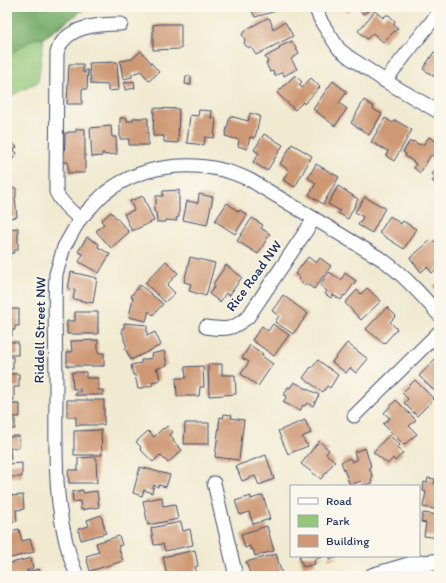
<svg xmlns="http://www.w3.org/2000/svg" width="446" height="583" font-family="Itim,sans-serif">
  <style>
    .green { fill: #93c779; stroke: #577b6c }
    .forest { fill: #76ac69; stroke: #486e64 }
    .building { fill: #ce9875 }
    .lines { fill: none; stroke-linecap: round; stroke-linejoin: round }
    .minor-casing { stroke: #3b4b6f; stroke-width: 15 }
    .tertiary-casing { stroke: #3b4b6f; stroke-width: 18 }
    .minor { stroke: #fff; stroke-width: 13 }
    .tertiary { stroke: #fff; stroke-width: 16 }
    .labels { text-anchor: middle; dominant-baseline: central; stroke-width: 3.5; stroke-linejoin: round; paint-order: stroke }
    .street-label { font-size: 14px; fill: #1b2f5e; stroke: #fbf7ec }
  </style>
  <rect width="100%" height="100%" fill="#fbf7ec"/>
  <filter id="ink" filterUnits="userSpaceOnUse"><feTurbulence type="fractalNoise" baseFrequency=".025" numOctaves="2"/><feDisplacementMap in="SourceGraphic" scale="8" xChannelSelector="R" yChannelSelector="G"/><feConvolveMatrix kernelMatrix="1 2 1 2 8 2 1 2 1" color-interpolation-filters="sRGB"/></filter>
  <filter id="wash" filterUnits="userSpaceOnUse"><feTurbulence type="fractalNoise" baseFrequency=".012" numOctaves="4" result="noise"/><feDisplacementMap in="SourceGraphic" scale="16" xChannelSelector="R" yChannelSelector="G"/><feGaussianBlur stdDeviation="0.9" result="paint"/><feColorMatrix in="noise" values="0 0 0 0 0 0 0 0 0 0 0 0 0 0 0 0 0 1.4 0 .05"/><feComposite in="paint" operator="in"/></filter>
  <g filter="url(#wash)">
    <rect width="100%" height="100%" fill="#f1ead1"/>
    <path class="green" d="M7 7H87L44 38 38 82 7 98Z"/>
    <path class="forest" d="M7 7H87L43 38 33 39 7 56Z"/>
    <g id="blocks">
      <g class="building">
        <path d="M250 7H282L283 9 255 17Z"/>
        <path d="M343 7H354L347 12Z"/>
        <path d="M358 7H374L363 14Z"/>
        <path d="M375 11 383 18 386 15H389L395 21 394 25 398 28 383 42 373 33 367 39 358 31Z"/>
        <path d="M267 18 270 19 273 29 285 22 293 36 256 55 251 47 250 48 246 46 244 43 245 40 242 34 249 28Z"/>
        <path d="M159 24H181V49L153 50V25Z"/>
        <path d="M292 41 299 54 291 59 297 69 284 76 282 72 275 76 273 71 270 72 266 63 268 62 265 57 280 49 279 47Z"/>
        <path d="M141 51 159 72 149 81 141 71 132 74V77L123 79 120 61 132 59Z"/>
        <path d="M434 52 439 55V76L437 75 435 77 423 69Z"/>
        <path d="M117 62 119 90 108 91V85L91 84 89 63Z"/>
        <path d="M69 64H83V73H85V70H88L87 89H82V104H67Z"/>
        <path d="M295 75 302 82 299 85 302 88 311 78 320 87 304 104 303 102 295 110 277 93Z"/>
        <path d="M186 76H191V85L185 84Z"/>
        <path d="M134 81 135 88 125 90 124 83Z"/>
        <path d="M333 81 347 92 339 103 347 109 335 126 313 109Z"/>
        <path d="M364 100 374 107 373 109 382 114 369 135 351 123Z"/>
        <path d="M154 108 179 109 178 143 164 142V136H153Z"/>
        <path d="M199 110 212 111 211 118H216L214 138 205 137 204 145 187 143 190 115 198 116Z"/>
        <path d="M250 113 260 116 255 138 250 137 247 149 238 146 239 140 225 136 230 116 248 121Z"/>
        <path d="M120 118H127V121H133V118H148V145H129V139H120Z"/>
        <path d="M385 118 393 123 395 120 412 130 394 161 386 156 388 151 371 142Z"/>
        <path d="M111 126 112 137H116L117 154 104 155V153H102V156L92 157 90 128Z"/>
        <path d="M76 129H85V173H68V162H64L65 133H68V132H76Z"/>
        <path d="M264 134 283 145 267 171 253 162 259 153 254 150Z"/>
        <path d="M429 137 439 143V147L433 156 431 155 420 173 414 168 416 164 414 163V162L405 156 406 154 403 152 410 141 412 143 413 141 420 145 421 144 423 145Z"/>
        <path d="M7 139 17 147 14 150 17 153 7 167Z"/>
        <path d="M292 144 312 156 295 187 283 180 289 170 280 164Z"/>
        <path d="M439 163V186L432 181 436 177 432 174Z"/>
        <path d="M316 164 339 177 323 204 309 195 316 183 308 178Z"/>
        <path d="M338 186 358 199 348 219 338 213 340 211 328 204Z"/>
        <path d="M16 188V197H15L17 217 7 218V189Z"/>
        <path d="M179 190V217L176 218 177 221 166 220V222H157L156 213 154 211V206L156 204V196H163V191Z"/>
        <path d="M199 194 213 197 207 225 183 220 187 201 198 203Z"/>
        <path d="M143 196 154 221 132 231 124 214 134 210 130 201Z"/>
        <path d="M365 197 385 208 372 233 358 225 363 217 355 212Z"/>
        <path d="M227 203 239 212 240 210 247 215 235 234 215 221Z"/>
        <path d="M111 212 129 232 111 248 96 231 104 224 101 221Z"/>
        <path d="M390 216 401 224 403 221 416 229 404 249 379 233Z"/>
        <path d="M252 218 263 225 261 228 270 234 258 254 237 241Z"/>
        <path d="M7 223H9V229L18 228V250H14V253H10V258H7Z"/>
        <path d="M87 237 99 244 98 247 110 254 99 273 79 262 83 254 78 252Z"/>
        <path d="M437 238 439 240V267L432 273 427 267 421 272 410 258 431 240 433 242Z"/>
        <path d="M190 257 215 263 206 296 189 291 191 284 184 282Z"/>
        <path d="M308 257 316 263 320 258 331 266 314 289 308 285H304L300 282 299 277 295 274Z"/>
        <path d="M166 261 178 273 167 285 175 293 165 302 145 283Z"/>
        <path d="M226 265 242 277 229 296 226 293 220 302 209 294 215 286 213 284Z"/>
        <path d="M71 272 97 278 93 303 73 299 75 290 68 289Z"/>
        <path d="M329 272 341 280 345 273 356 281 345 296 344 295 341 300 333 295 331 298 325 294 327 291 320 285Z"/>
        <path d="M439 282V293L433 286Z"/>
        <path d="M140 285 163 304 153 315 149 311 146 321 129 317 133 298 131 296Z"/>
        <path d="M367 288 381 301 361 320 345 303 357 290 361 294Z"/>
        <path d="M283 295 308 314 293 334 275 322 279 316 272 311Z"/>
        <path d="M387 307 396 316 390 322 397 329 384 344 366 329Z"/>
        <path d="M7 309H19V326H15V330H12V336H7Z"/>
        <path d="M75 312H98V334H67V321H75Z"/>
        <path d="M124 323 147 325V336L155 332 161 345 131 360 125 348 127 347 124 340V336L122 332V328H124Z"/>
        <path d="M273 324 289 335 274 356 252 340 262 326 268 331Z"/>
        <path d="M98 340V353H104V366H67V352H72L71 341Z"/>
        <rect x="7" y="342" width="11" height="13"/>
        <path d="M347 343 368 359 356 373 350 368 346 373 332 362Z"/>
        <path d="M250 345 263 354 262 356 273 364 258 386 241 374 249 362 242 358Z"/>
        <path d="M164 351 167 365 156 369V370H158L160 380 152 382 153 385 138 389 135 375H133L131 365 141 363V360L152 358 151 354Z"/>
        <path d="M7 357H13V369L7 370Z"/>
        <path d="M435 359 439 363V395L419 376Z"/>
        <path d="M318 360 338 375 330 388 327 386 323 392 303 378 311 367 312 368Z"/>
        <path d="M208 364H222V375H235L236 394 209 396Z"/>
        <path d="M203 366 204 387H200L199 396H177L176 378H186L185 367Z"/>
        <path d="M72 372H86V378H98V390H103V395H75V392H80V389H73Z"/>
        <path d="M7 374H19V387H14V400H7Z"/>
        <path d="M415 380 434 399 417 416 404 403 408 399 402 393Z"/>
        <path d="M294 382 319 395 313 406 307 403 305 406 303 405 300 411 283 402 287 396 284 395 288 387 290 388Z"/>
        <path d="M67 400H104V425H76V417H67Z"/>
        <path d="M396 400 416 420 409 426 417 434 404 445 383 424 390 418 384 413Z"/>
        <path d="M7 404H20V417H9V419H15V429H7Z"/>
        <path d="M224 414 232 415 231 418 244 420 239 460 215 457 220 417 223 418Z"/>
        <path d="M305 420 311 433 302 437 306 444H307L308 446 288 454 278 431Z"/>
        <path d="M185 423H209V444H184Z"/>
        <path d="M167 426 173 432 170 435 174 439 173 441 182 450 168 463 160 455 153 462 140 449 141 447 136 442 148 431 154 437 163 428 164 429Z"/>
        <path d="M101 430 102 455H74V431Z"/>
        <path d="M389 435 400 445 397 448 403 453 395 461 393 458 388 464 373 452Z"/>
        <path d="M12 436H19V448H10L11 459 7 460V437H12Z"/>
        <path d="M319 441 329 450 326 454 335 461 321 479 301 464Z"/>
        <path d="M365 448 371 466 369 467 373 478 371 479 372 483 362 486 361 481 350 485 341 462 350 458 352 462 357 460 354 452Z"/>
        <path d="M266 455 274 479 259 485 255 476 242 481 236 466Z"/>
        <path d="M96 457 97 483H69L68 470H78V458Z"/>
        <path d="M22 463V477H10V487H7V464Z"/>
        <path d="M140 467 170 475 166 487 159 485 158 487 154 485 152 493 144 490 142 496 133 493Z"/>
        <path d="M428 478 435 479 434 484 439 485V510L423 507 426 492 423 491 424 482 427 483Z"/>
        <path d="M83 490V493L97 491 99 507 81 510 80 501 73 502 72 492Z"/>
        <path d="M23 495 24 509 16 510 17 521 7 522V496Z"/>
        <path d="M263 495 270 519 253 524 249 512 240 515 235 501 251 496V499Z"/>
        <path d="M162 497 163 506 175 504 178 519 148 525 143 501Z"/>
        <path d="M423 513 439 515V538L424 536 426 523 421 522Z"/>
        <path d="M101 515 106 533 81 540 78 529 89 526 87 520Z"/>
        <path d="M181 522 183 531 190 529 193 545 165 551 163 544 154 545 151 528Z"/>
        <path d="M267 526 274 551 255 556 253 549 251 550 250 546 245 548 241 534Z"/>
        <path d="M19 529 22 541 30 539 34 552 7 559V532Z"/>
        <path d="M119 536 122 545 118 546 123 561 90 571 86 556 99 552 96 543Z"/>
        <path d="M195 550 198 566 195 567 196 573 182 576H167L163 557Z"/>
        <path d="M276 554 282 574 275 576H252L251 573H250L246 562Z"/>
        <path d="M299 556H324L314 560 315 564 303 567Z"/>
        <path d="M328 556H341L329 560Z"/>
        <path d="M31 558 33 568 27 570V572L39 569 41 576H9L7 564Z"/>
      </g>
    </g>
  </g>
  <g filter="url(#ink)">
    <use href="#blocks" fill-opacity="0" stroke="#3b4b6f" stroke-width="1"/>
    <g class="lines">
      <g class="minor-casing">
        <g id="minor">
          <path d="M315 7 322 23 339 49 349 57 385 81 439 112"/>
          <path d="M385 81 439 12"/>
          <path d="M80 219C88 211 96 201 105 193 146 161 204 158 250 180L383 260C405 276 422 295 439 315"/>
          <path d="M206 327C226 330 232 330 248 317L314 219"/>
          <path d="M354 416 439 332"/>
          <path d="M214 483 236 576"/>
          <path d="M77 576C52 515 56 452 56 387 56 349 54 311 56 274L64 247 80 219C71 211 61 203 56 192L57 53C64 26 98 24 121 24"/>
        </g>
      </g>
      <g class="tertiary-casing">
        <path id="tertiary" d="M373 576 414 564 439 562"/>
      </g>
      <use href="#minor" class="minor"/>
      <use href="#tertiary" class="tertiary"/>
    </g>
  </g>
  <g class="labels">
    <g class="street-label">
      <text transform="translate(254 276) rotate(-54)">Rice Road NW</text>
      <text transform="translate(40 330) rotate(-89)">Riddell Street NW</text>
    </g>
  </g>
  <rect width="446" height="583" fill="none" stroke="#fbf7ec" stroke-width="24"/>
  <rect x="290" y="485" width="130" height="72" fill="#fbf7ec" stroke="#a1a7b3"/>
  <rect x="298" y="498" width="20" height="6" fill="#ffffff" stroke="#a1a7b3"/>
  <text x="326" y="505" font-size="12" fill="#1b2f5e">Road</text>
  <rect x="298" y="515" width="20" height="12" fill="#93c779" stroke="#a1a7b3"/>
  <text x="326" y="525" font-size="12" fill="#1b2f5e">Park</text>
  <rect x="298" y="535" width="20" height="12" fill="#ce9875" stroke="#a1a7b3"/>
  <text x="326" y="545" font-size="12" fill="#1b2f5e">Building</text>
</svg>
